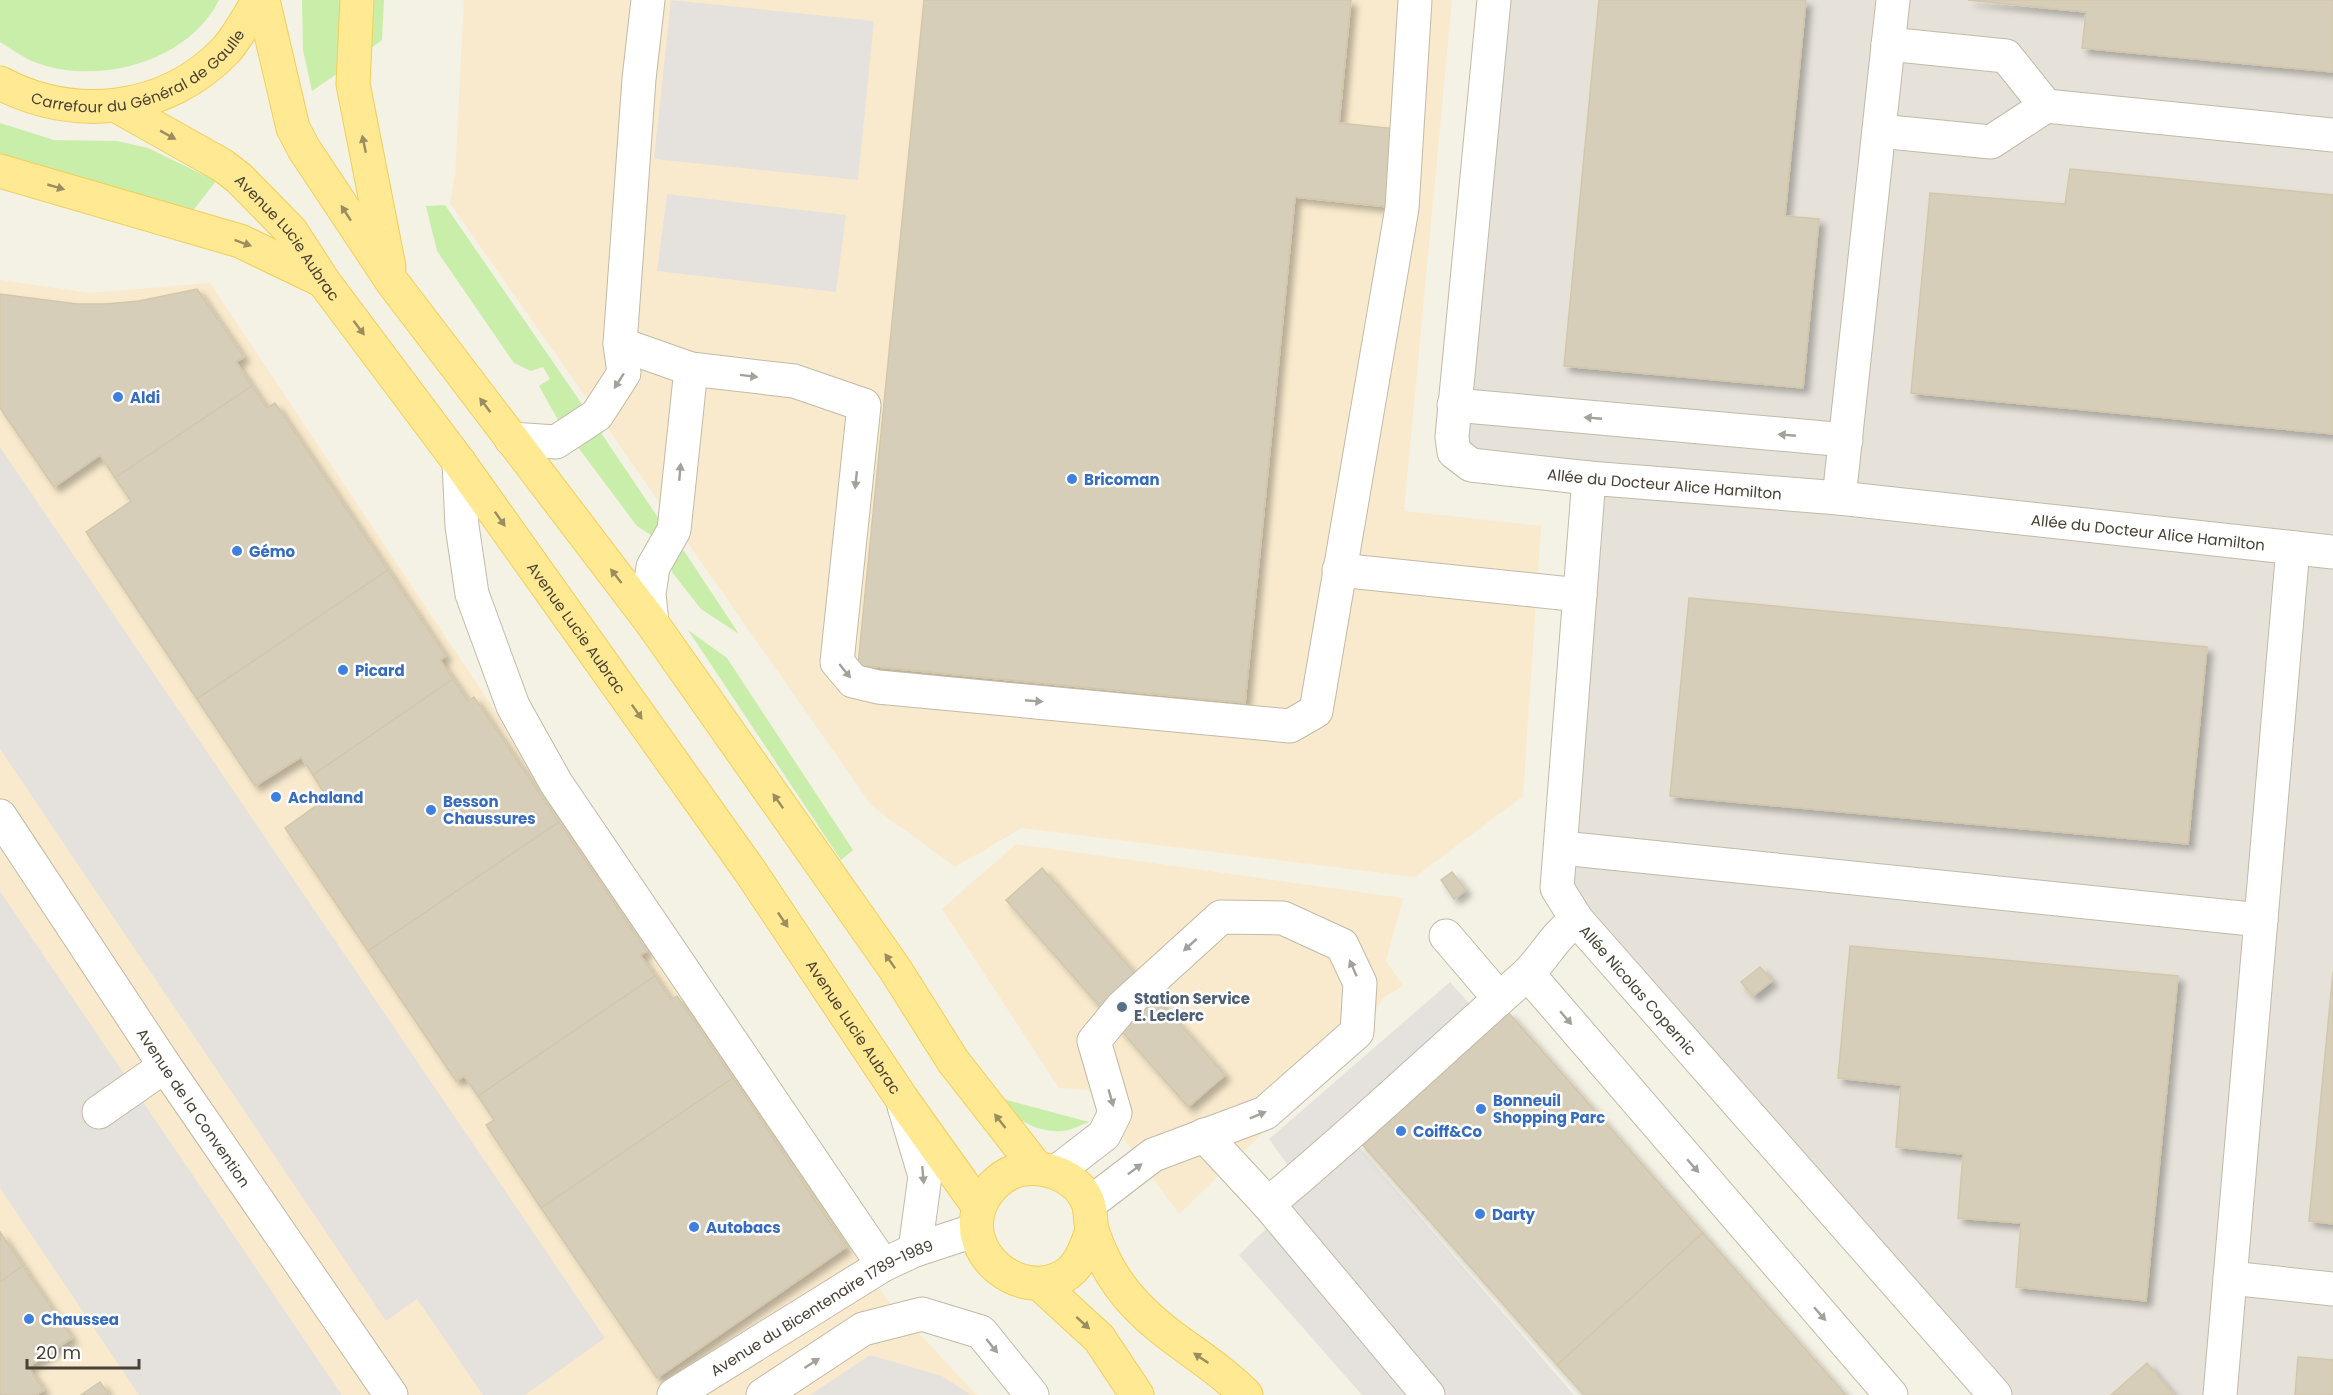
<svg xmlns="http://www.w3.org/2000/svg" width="2333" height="1395" font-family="Poppins,sans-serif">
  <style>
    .commercial { fill: #f9eacd }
    .industrial { fill: #e6e2da }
    .green { fill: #c9eea9 }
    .parking { fill: #e5e2de }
    .building { fill: #d7ceb9; stroke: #d3c7ab; stroke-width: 1.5; filter: url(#shadow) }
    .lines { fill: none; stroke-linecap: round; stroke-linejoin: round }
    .minor-casing { stroke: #c1baa6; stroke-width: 35 }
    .major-casing { stroke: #f2cf56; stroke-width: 35 }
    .minor { stroke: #fff; stroke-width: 33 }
    .major { stroke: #ffe993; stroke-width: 33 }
    .oneway { fill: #9a8d5f }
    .oneway2 { fill: #a4a09a }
    .shop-dot { fill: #3f7fe0; stroke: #fff; stroke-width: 2 }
    .service-dot { fill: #5c6f8a; stroke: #fff; stroke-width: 2 }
    .labels { text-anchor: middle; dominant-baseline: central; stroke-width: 5; stroke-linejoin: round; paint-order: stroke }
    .street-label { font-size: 15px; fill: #484134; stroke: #fff }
    .shop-label { font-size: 15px; font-weight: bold; fill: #366cbe; stroke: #fff; text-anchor: start }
    .service-label { font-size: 15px; font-weight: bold; fill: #4e5e75; stroke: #fff; text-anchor: start }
  </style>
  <defs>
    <filter id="shadow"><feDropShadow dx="5.5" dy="5.5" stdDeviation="3" flood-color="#0004"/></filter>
  </defs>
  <rect width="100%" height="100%" fill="#f4f1e5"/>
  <g class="commercial">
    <path d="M464 0H1452L1404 511 1541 526 1523 796 1415 877 1022 828 955 867 872 806 450 203 455 175Z"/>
    <path d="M0 280 90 293 210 283 888 1301 977 1395H0Z"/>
    <path d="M1016 844 1403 898 1386 961 1403 986 1383 998 1360 1039 1179 1214 1088 1090 1059 1088 942 909Z"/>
  </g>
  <path class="industrial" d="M1505 0H2333V1395H1988L1553 892 1582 484 1457 470Z"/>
  <g class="green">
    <path d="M0 0H219C188 63 94 87 32 61 21 56 10 48 0 42Z"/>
    <path d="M302 0H344L341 71 312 91 303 50Z"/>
    <path d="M369 0H384L382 40 367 51Z"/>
    <path d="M0 123 54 140 117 141 148 148 216 181 188 217 0 161Z"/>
    <path d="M445 205 586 410 569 422 558 420 539 386 550 379 543 367 531 371 514 363 437 251 426 206Z"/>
    <path d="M599 430 663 525 654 537 637 526 577 446Z"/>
    <path d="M680 545 739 634 701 609 672 572V557Z"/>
    <path d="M688 630 727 658 853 850 841 860Z"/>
    <path d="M996 1097 1089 1122C1080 1125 1070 1131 1061 1131 1035 1133 1012 1117 996 1097Z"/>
  </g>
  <g class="parking">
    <path d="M671 0 874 21 858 180 654 159Z"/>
    <path d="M667 194 846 215 836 292 657 271Z"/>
    <path d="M0 447 605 1338 525 1395H483L417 1299 386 1321 0 749Z"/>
    <path d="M0 891 342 1395H139L0 1188Z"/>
    <path d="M1450 982 1474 1009 1341 1126 1574 1395H1362L1239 1255 1288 1208 1287 1164 1269 1139Z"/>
    <path d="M870 1355 942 1376 971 1395H810Z"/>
  </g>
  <g class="building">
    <path d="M924 0H1351L1339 123 1396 129 1388 207 1295 197 1245 703 858 665Z"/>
    <path d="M1599 0H1806L1785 216 1819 219 1803 388 1564 366Z"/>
    <path d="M1968 0H2333V72L2082 48 2086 12Z"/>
    <path d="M2070 169 2333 195V434L1911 393 1930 193 2065 204Z"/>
    <path d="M197 289 244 357 236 362 252 386 115 478 100 455 54 487 0 408V294L77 304H105L139 301Z"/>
    <path d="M252 386 267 408 275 403 388 570 197 699 86 532 131 501 115 478Z"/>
    <path d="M388 570 446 656 440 660 453 679 313 775 301 757 255 786 197 699Z"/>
    <path d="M1689 598 2207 647 2188 844 1670 796Z"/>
    <path d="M453 679 468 701 474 697 559 822 368 951 285 828 327 798 313 775Z"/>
    <path d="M559 822 647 951 640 955 655 976 478 1096 464 1076 456 1081 368 951Z"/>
    <path d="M1042 868 1225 1075 1188 1107 1006 900Z"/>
    <path d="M1452 872 1466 890 1454 899 1441 880Z"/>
    <path d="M1850 946 2178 976 2146 1301 2016 1287 2021 1223 1958 1218 1963 1154 1896 1147 1901 1085 1838 1078Z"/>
    <path d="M1760 967 1772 981 1753 996 1741 982Z"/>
    <path d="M2333 972V1224L2309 1221Z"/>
    <path d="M655 976 671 1000 677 996 733 1078 541 1208 486 1125 494 1120 478 1096Z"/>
    <path d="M1508 1012 1703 1233 1557 1365 1360 1142Z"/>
    <path d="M733 1078 846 1247 657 1378 541 1208Z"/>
    <path d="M0 1232 23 1266 0 1282Z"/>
    <path d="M1703 1233 1846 1395H1584L1557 1365Z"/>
    <path d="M23 1266 72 1338 28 1367 44 1390 36 1395H0V1282Z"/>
    <path d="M2298 1357 2333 1360V1395H2295Z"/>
    <path d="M2147 1363 2174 1395H2111Z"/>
    <path d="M100 1382 109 1395H81Z"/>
  </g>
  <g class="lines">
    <g class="minor-casing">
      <g id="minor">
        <path id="s1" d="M1494 0 1452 437 1454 452 1471 465 1589 478 1839 498 2333 552"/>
        <path d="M1888 44 2006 56 2046 106 2333 135"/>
        <path d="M1879 131 1991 142 2046 106"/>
        <path d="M620 344 691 369 794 381 864 405 837 662 853 681 878 687 1290 726 1316 711 1402 208 1415 0"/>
        <path d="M1454 405 1846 440"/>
        <path d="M511 439 556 442 597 415 624 373 620 344 639 79 648 0"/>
        <path d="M459 462 462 526 472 594 513 706 556 783 883 1265"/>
        <path id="s2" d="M1589 478 1557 888 1577 920 1995 1395"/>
        <path d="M1839 498 1893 0"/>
        <path d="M1339 570 1580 595"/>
        <path d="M652 623 649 594 653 567 674 530 691 369"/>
        <path id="s3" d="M0 816 165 1066 391 1395"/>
        <path d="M1562 848 2261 920"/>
        <path d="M1446 936 1499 998"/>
        <path d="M1528 974 1891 1395"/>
        <path d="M904 1106 925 1176 915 1250"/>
        <path d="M99 1112 165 1066"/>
        <path d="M1204 1135 1268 1204"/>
        <path d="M1056 1172 1104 1135 1115 1113 1094 1041 1122 1007 1221 917 1283 918 1342 945 1360 983 1357 1032 1265 1113 1153 1155 1089 1204"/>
        <path d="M2230 1278 2333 1289"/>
        <path id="s4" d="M674 1395 883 1265 915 1250 976 1230"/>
        <path d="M763 1395 863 1329 922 1314 981 1332 1032 1395"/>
        <path d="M1428 1395 1268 1204C1356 1131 1439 1052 1525 976 1545 958 1553 936 1577 920"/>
        <path d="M2220 1395 2293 548"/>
      </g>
    </g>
    <g class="major-casing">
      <g id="major">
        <path d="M263 0 293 128 304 149 393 283 652 623 895 969 953 1061 1036 1167"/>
        <path d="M357 0 353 84 389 267"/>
        <path id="s5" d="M0 83C74 122 166 113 226 50 239 35 248 17 259 0"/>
        <path id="s6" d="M117 106 222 165 239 178 291 231 324 282 459 462 750 871 902 1099 979 1207"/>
        <path d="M0 171 240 241 321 280"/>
        <path d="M1092 1231C1086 1247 1080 1267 1064 1276 1020 1302 961 1253 980 1206 987 1188 1004 1172 1023 1169 1049 1166 1081 1178 1089 1206 1091 1215 1090 1224 1093 1233 1102 1259 1117 1286 1137 1306 1170 1341 1213 1361 1246 1395"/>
        <path d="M1040 1284 1099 1338 1137 1395"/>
      </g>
    </g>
    <use href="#minor" class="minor"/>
    <use href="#major" class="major"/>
  </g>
  <defs><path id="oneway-solid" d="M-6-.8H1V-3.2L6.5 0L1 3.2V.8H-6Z" transform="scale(1.5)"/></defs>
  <g class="oneway">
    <use href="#oneway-solid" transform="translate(168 135) rotate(29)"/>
    <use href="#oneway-solid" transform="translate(364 144) rotate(-102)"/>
    <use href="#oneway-solid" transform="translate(56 187) rotate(16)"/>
    <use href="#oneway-solid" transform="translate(346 213) rotate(-123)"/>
    <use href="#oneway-solid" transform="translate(243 243) rotate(20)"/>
    <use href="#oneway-solid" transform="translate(359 328) rotate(53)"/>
    <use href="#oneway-solid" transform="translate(485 405) rotate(-127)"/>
    <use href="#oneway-solid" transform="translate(500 519) rotate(55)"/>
    <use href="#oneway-solid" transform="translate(616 576) rotate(-128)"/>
    <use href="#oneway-solid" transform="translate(637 712) rotate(55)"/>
    <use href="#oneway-solid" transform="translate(778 801) rotate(-125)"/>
    <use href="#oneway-solid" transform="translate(783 920) rotate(56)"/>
    <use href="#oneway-solid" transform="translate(890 961) rotate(-125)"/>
    <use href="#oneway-solid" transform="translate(1000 1121) rotate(-128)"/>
    <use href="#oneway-solid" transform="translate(1083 1323) rotate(42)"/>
    <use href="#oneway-solid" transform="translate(1201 1358) rotate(-146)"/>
  </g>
  <g class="oneway2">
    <use href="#oneway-solid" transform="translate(749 376) rotate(7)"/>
    <use href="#oneway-solid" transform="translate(619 381) rotate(123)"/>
    <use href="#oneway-solid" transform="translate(1593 418) rotate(-175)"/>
    <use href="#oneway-solid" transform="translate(1787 435) rotate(-175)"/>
    <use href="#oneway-solid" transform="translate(680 472) rotate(-85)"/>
    <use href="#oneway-solid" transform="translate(856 480) rotate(96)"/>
    <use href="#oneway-solid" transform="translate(845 671) rotate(51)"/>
    <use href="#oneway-solid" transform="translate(1034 701) rotate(5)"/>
    <use href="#oneway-solid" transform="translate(1190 945) rotate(138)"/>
    <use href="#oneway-solid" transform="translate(1353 968) rotate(-114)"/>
    <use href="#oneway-solid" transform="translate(1566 1018) rotate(49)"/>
    <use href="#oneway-solid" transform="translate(1111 1098) rotate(74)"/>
    <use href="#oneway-solid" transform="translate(1258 1115) rotate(-23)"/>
    <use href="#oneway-solid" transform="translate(1693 1166) rotate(49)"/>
    <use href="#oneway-solid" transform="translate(1135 1169) rotate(-37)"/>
    <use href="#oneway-solid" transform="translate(923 1175) rotate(85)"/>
    <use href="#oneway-solid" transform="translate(1820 1314) rotate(49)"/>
    <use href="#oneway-solid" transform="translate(992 1346) rotate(51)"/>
    <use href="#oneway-solid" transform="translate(812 1363) rotate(-33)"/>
  </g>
  <g class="shop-dot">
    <circle cx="118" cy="397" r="6"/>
    <circle cx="1072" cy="479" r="6"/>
    <circle cx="237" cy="551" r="6"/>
    <circle cx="343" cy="670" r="6"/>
    <circle cx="276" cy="797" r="6"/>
    <circle cx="431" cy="810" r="6"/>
    <circle cx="1481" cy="1109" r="6"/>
    <circle cx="1401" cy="1131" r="6"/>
    <circle cx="1480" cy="1214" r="6"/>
    <circle cx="694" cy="1227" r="6"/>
    <circle cx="29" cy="1319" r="6"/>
  </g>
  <circle class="service-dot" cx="1122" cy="1007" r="6"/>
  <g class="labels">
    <g class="street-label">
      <text stroke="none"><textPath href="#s5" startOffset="152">Carrefour du Général de Gaulle</textPath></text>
      <text stroke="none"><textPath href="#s6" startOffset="219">Avenue Lucie Aubrac</textPath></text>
      <text stroke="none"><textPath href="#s1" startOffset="670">Allée du Docteur Alice Hamilton</textPath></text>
      <text stroke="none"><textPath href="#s1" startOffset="1156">Allée du Docteur Alice Hamilton</textPath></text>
      <text stroke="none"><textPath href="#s6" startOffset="705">Avenue Lucie Aubrac</textPath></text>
      <text stroke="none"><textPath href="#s2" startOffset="542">Allée Nicolas Copernic</textPath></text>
      <text stroke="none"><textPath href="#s6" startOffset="1191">Avenue Lucie Aubrac</textPath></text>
      <text stroke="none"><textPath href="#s3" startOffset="350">Avenue de la Convention</textPath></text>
      <text stroke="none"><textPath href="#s4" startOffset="172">Avenue du Bicentenaire 1789-1989</textPath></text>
    </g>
    <g class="shop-label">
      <text x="130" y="397">Aldi</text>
      <text x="1084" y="479">Bricoman</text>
      <text x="249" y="551">Gémo</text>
      <text x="355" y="670">Picard</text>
      <text x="288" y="797">Achaland</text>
      <text x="443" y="801">Besson<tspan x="443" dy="17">Chaussures</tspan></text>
      <text x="1493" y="1100">Bonneuil<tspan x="1493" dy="17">Shopping Parc</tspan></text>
      <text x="1413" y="1131">Coiff&amp;Co</text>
      <text x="1492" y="1214">Darty</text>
      <text x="706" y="1227">Autobacs</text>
      <text x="41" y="1319">Chaussea</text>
    </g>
    <g class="service-label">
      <text x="1134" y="998">Station Service<tspan x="1134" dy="17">E. Leclerc</tspan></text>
    </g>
  </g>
  <path d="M27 1359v9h112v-9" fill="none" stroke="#484134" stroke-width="3"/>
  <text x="36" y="1359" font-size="18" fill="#484134" stroke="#ffffff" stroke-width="4.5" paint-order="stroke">20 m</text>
</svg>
